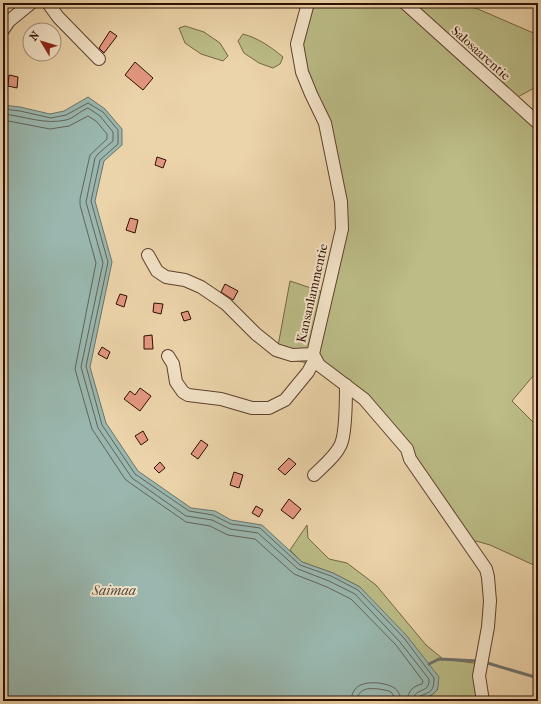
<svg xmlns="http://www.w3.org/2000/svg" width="541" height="704" font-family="'IM FELL French Canon',serif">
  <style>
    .green { fill: #bbbc86; stroke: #756544 }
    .water { fill: #99b7ae; stroke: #6f736a }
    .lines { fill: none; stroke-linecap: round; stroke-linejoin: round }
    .shore { stroke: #646258; stroke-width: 1 }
    .stream { stroke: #6f736a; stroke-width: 3 }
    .building { fill: #e39781; stroke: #2f0e03 }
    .minor-casing { stroke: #5e402d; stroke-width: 14 }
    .minor { stroke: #f3e3c8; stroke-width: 12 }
    .labels { text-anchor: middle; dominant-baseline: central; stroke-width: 4; stroke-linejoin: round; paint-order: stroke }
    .street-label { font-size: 13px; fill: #2f0e03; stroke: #f3e3c8 }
    .water-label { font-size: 14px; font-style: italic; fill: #54493f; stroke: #f3e3c8 }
  </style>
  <rect width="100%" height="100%" fill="#ecd4aa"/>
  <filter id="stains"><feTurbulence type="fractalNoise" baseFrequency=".005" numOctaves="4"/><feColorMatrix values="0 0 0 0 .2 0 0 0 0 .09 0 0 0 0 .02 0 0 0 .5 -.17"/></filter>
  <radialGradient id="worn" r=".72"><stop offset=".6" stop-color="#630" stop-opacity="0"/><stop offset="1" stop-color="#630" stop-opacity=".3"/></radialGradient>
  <g class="green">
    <path d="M308 3H457L478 9 538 35V86L512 100 538 123V370L512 401 538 427V567L490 545 476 541 469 544 364 399 319 365 276 357 290 281 326 293 341 202 297 44Z"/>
    <path d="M185 26 204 32 220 43 228 56 223 61 201 54 185 43 179 28Z"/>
    <path d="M243 34C258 38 271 47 283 57L280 64 273 68 259 63 244 53 238 41Z"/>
    <path d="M307 525 308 538 329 559 347 563 376 585 426 645 443 659 481 664 483 701H436L430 697 438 689 360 587 333 573 302 562 290 550Z"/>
  </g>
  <path class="water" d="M88 97 105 109 122 129V145L104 161 95 201 112 262 90 367 106 423 138 471 191 508 215 511 231 520 262 525 302 562 333 573 360 587 407 636 439 677C438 680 439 686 437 690 429 704 385 699 368 697L365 701H3V105L20 107 50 114 64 111Z"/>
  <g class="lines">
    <g class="shore">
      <path d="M3 109 20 111 51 118 66 115 88 103 103 112 118 130V144L100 160 91 201 108 262 86 366 102 425 135 474 189 511 213 515 231 524 260 528 300 565 331 576 358 590 404 638 434 678C434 691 431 692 420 696L418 701"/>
      <path d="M3 114C24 116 45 125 66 120 74 118 80 111 88 108L100 116 113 132V141L98 154 95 158 86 202 103 263 81 367 98 428 132 478 186 516 212 520 230 529 258 533 298 569 329 581 355 594 400 642 429 679C430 695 414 686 413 701"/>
      <path d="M3 120 50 129 69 126 88 116 96 121 107 134V139L90 155 80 199V205L96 263 75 369 92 429 125 479 130 483 186 522 210 526 228 535 255 539 294 574 327 587 351 599 396 645 423 681 422 684C413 686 408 691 407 701"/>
      <path d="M351 701C352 684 365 682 379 683 390 685 400 687 401 701"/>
      <path d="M357 701C358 688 368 688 379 689 383 690 388 690 391 692 394 695 394 698 395 701"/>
    </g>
    <g class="stream">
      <path d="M484 662 538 678"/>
      <path d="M429 664 439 659 479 661"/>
    </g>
  </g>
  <g class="building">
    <path d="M110 31 117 36 104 53 99 48Z"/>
    <path d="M135 62 153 78 143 90 125 75Z"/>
    <path d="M9 75 18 77 17 88 8 86Z"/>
    <path d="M157 157 166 160 163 168 155 165Z"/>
    <path d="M130 218 138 220 135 233 126 230Z"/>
    <path d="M225 284 238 291 233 300 221 292Z"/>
    <path d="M120 294 127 296 124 307 116 304Z"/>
    <path d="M154 303 163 304 161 314 153 312Z"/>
    <path d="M188 311 191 319 184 321 181 313Z"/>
    <path d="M152 335 153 349H144V336Z"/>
    <path d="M102 347 110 352 107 359 98 354Z"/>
    <path d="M140 388 151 396 140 411 124 399 130 391 135 395Z"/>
    <path d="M143 431 148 440 141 445 135 436Z"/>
    <path d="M201 440 208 445 198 459 191 454Z"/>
    <path d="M289 458 296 464 285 475 278 469Z"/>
    <path d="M160 462 165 468 159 473 154 468Z"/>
    <path d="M234 472 243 475 239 488 230 485Z"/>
    <path d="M289 499 301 509 293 519 281 510Z"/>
    <path d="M256 506 263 510 259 517 252 513Z"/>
  </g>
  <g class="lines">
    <g class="minor-casing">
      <g id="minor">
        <path d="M48 3 58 17 99 59"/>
        <path d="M308 3 297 44 302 72 311 94 325 123 341 202 342 229 313 354 319 365 364 399 407 449 410 459 486 569 488 577 490 601 488 627 479 676 483 701"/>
        <path d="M405 3 538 123"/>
        <path d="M3 30 9 21 31 3"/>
        <path d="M148 255 157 271 166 277 185 280 201 287 226 304 256 334 276 350 292 355 313 354"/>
        <path d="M168 356 173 364 176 382 183 392 188 395 221 399 252 408H269L285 400 308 372 315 359"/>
        <path d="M314 475C323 466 336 456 341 444 346 432 346 399 346 385"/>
      </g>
    </g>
    <use href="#minor" class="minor"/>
  </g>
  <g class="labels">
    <g class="street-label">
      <text transform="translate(481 53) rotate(42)">Salosaarentie</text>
      <text transform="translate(312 293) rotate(-77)">Kansanlammentie</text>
    </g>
    <g class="water-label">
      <text x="114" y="590">Saimaa</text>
    </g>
  </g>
  <rect width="541" height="704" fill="none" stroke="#ecd4aa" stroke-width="16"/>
  <rect x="4" y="4" width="533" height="696" fill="none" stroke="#2f0e03" stroke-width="2"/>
  <rect x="8" y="8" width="525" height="688" fill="none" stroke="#2f0e03"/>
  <g transform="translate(42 42) rotate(308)"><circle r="19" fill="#f3e3c8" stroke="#a58e79"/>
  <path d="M0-3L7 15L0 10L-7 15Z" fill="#8f2418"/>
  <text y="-6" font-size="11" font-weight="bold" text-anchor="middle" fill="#2f0e03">N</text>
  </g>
  <rect width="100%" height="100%" filter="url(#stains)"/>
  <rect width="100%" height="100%" fill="url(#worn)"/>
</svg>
